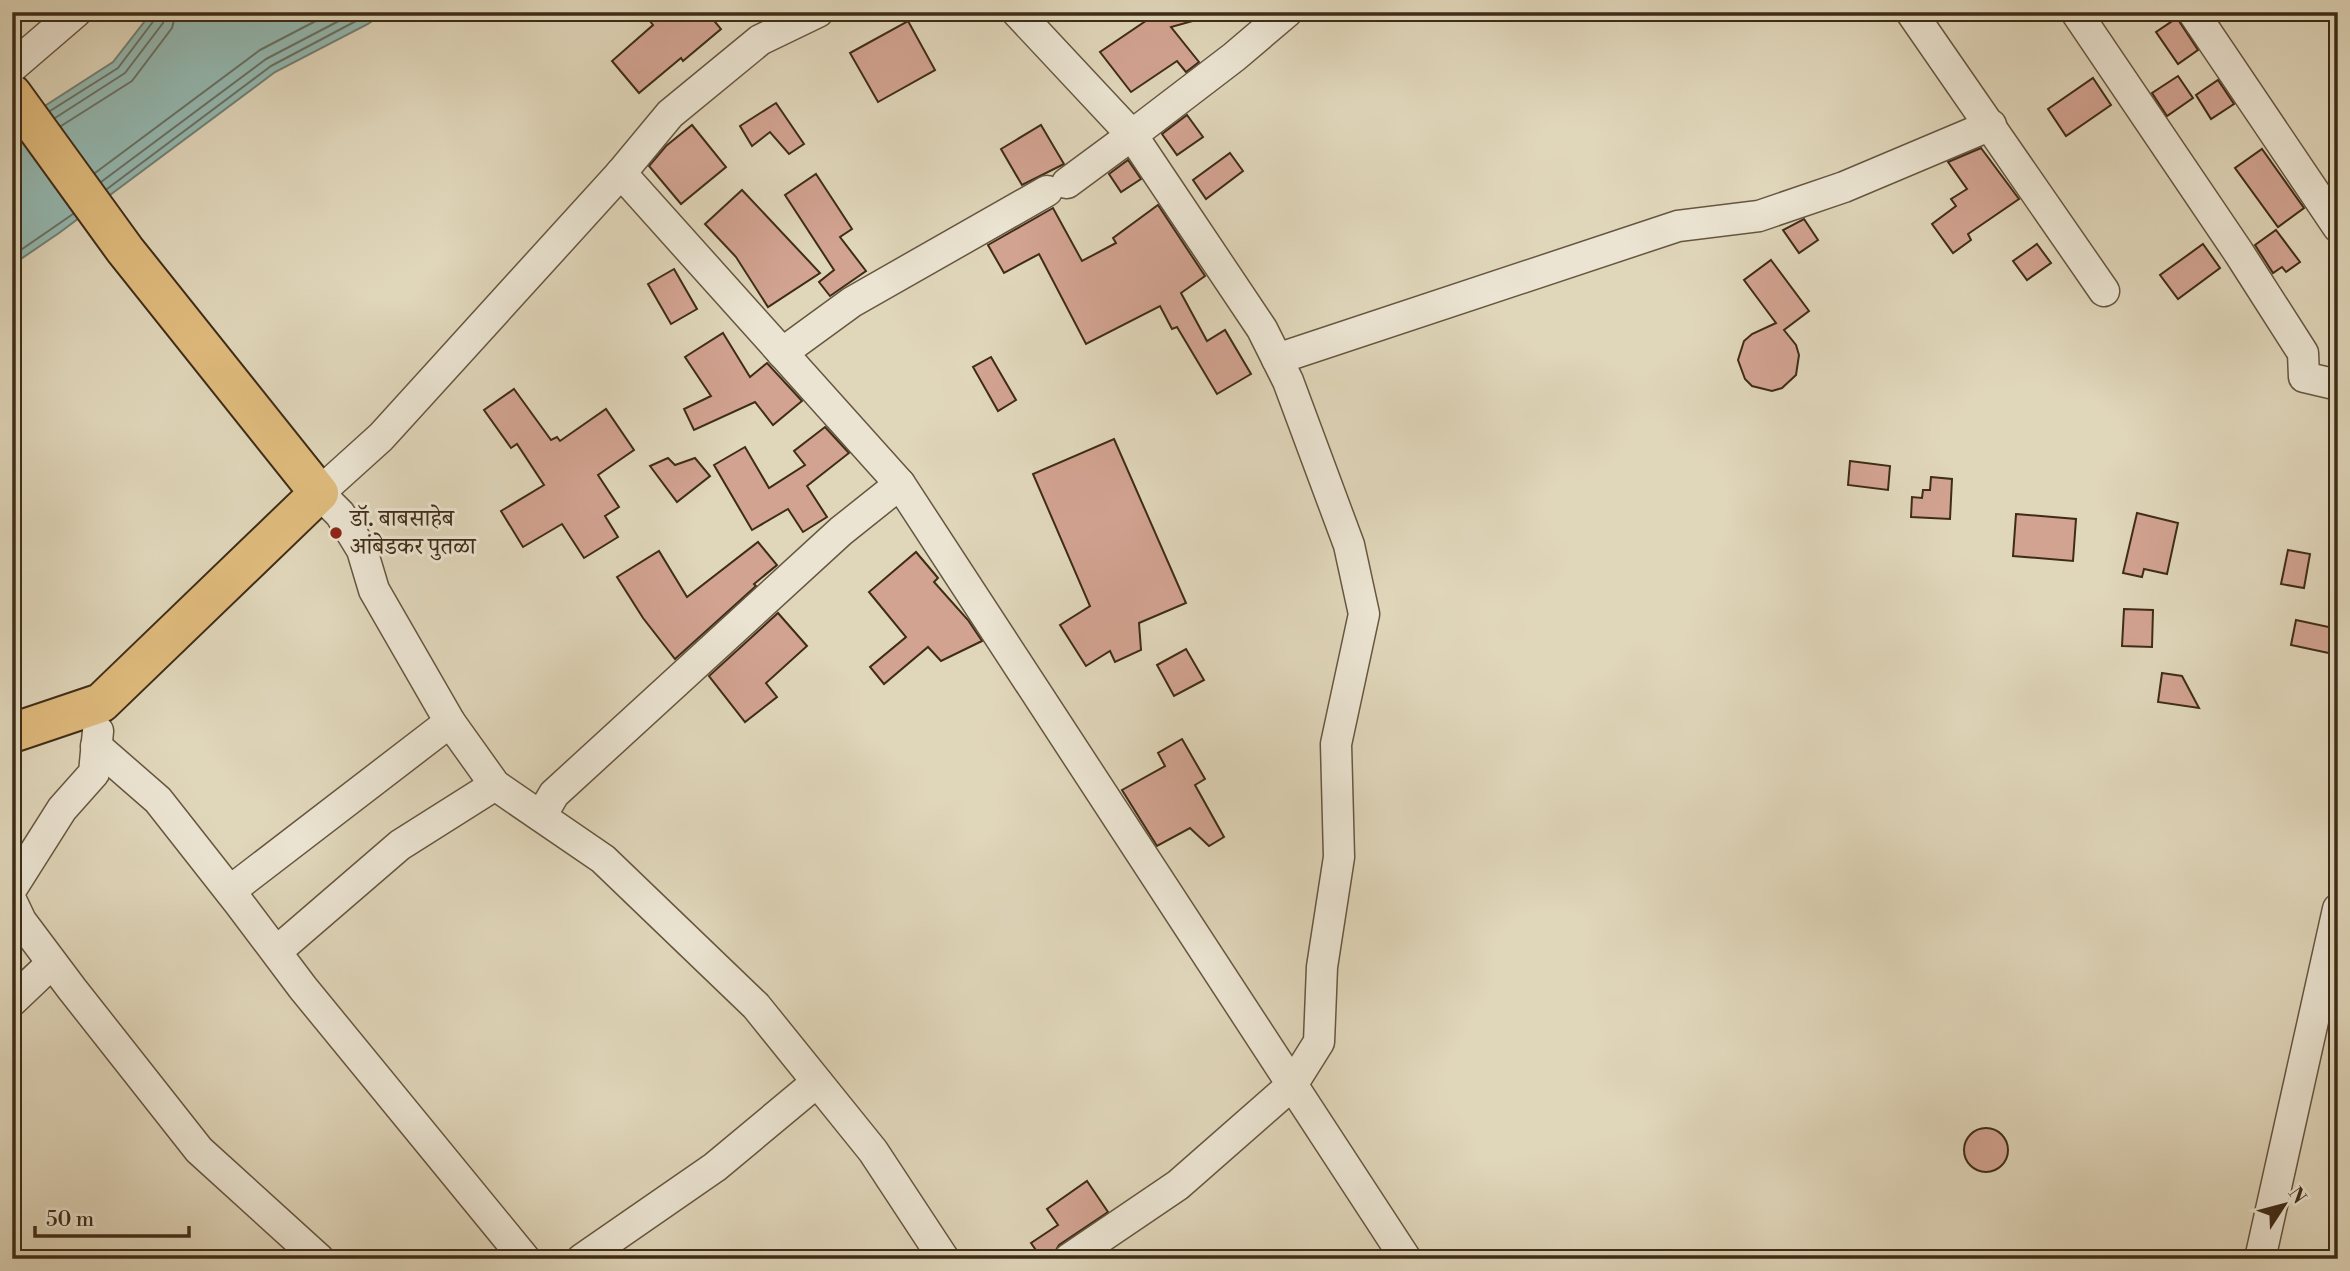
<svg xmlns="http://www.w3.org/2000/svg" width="2350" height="1271" font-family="'Libre Bodoni','Noto Serif Devanagari',serif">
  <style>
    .water { fill: #94b9b2; stroke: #728174; stroke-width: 2 }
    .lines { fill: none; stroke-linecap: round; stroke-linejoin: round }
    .shore { stroke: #697264; stroke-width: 2 }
    .building { fill: #d2a391; stroke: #3e2c17; stroke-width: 2 }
    .minor-casing { stroke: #665640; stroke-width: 33 }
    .major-casing { stroke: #3e2c17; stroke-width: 42 }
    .minor { stroke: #ebe4d2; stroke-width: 30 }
    .major { stroke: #e0bb7d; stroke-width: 38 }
    .poi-dot { fill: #8f2418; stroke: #ebe4d2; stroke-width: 2.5 }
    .labels { text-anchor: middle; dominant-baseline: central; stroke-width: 6; stroke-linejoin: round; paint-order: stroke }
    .poi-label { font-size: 24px; fill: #3e2c17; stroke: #ebe4d2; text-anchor: start }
  </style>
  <rect width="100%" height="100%" fill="#e0d6ba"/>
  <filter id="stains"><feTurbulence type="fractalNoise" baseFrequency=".00286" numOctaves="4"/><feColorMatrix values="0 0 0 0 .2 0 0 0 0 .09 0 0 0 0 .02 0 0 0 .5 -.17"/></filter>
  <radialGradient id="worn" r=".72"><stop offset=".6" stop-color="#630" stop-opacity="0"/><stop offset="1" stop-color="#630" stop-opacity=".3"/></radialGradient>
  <path class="water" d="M152 12H385L368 24 275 72 59 233 12 265V127L113 62Z"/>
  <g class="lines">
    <g class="shore">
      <path d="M50 111 118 68 155 19 156 12"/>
      <path d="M55 118 125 73 163 23 165 12"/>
      <path d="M61 126 132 81 172 28 176 12"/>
      <path d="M95 173 260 50 333 12"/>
      <path d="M101 182 266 59 356 12"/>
      <path d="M107 189 271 66 373 12"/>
      <path d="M12 256 73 214"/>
    </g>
  </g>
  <g class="building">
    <path d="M643 12H707L721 29 683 61 681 58 639 93 612 61 653 25Z"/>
    <path d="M1159 12H1207V17L1171 27 1199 62 1186 72 1177 61 1131 92 1100 52Z"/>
    <path d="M2177 18 2198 50 2178 64 2156 32Z"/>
    <path d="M908 21 935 70 878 102 850 53Z"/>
    <path d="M2178 76 2193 98 2167 116 2152 93Z"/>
    <path d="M2093 78 2111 105 2066 136 2048 109Z"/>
    <path d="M2218 80 2234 104 2211 119 2196 95Z"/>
    <path d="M776 103 804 144 789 154 770 132 752 146 740 126Z"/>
    <path d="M1187 115 1203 137 1177 155 1162 134Z"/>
    <path d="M692 125 726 167 681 204 649 166 666 146Z"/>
    <path d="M1041 125 1064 164 1022 185 1001 149Z"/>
    <path d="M1981 148 2019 199 1968 234 1971 240 1953 253 1932 224 1956 206 1951 199 1967 189 1948 162Z"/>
    <path d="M2262 149 2304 208 2278 227 2235 168Z"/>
    <path d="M1230 153 1243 171 1206 199 1193 180Z"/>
    <path d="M1128 160 1141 179 1121 192 1109 174Z"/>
    <path d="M816 174 852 229 840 237 866 271 830 296 819 282 834 270 785 195Z"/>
    <path d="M742 190 820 273 768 307 736 257 705 224Z"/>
    <path d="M1158 205 1205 276 1181 293 1207 341 1225 330 1251 374 1217 394 1177 327 1172 329 1160 306 1086 344 1039 254 1004 273 988 245 1053 208 1082 261 1116 243 1113 238Z"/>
    <path d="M1804 219 1818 240 1799 253 1783 230Z"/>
    <path d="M2276 230 2300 262 2286 272 2282 267 2273 273 2255 245Z"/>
    <path d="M2037 244 2051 263 2027 280 2013 261Z"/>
    <path d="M2203 244 2220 268 2178 299 2160 275Z"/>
    <path d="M1771 260 1809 311 1784 330 1796 345 1799 355 1796 375 1782 388 1772 391 1752 386 1745 379 1738 360 1744 341 1752 334 1776 323 1744 280Z"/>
    <path d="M674 269 697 309 671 324 648 284Z"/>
    <path d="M723 333 750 377 767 363 802 401 773 425 755 402 694 430 684 409 711 396 685 357Z"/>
    <path d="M991 357 1016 400 998 411 973 367Z"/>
    <path d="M514 389 551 440 557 437 560 441 606 409 634 450 598 475 619 507 605 516 618 537 584 558 562 524 523 547 501 511 544 485 517 444 511 448 484 410Z"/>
    <path d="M825 427 849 453 807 486 827 517 803 532 788 509 752 530 714 465 745 447 769 488 805 465 794 451Z"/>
    <path d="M1114 439 1186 603 1139 623 1141 650 1115 662 1110 651 1086 666 1060 625 1090 606 1033 474Z"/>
    <path d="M668 458 675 465 695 458 710 476 677 502 650 466Z"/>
    <path d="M1850 461 1890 466 1888 490 1848 485Z"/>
    <path d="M1931 477 1952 479 1950 519 1911 517 1912 497 1922 498 1923 490H1930Z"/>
    <path d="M2137 513 2178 523 2167 574 2144 569 2142 577 2123 573Z"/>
    <path d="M2016 514 2076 519 2073 561 2013 556Z"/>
    <path d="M758 542 777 565 754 584 756 586 675 659 643 618 617 577 659 551 687 597Z"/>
    <path d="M2288 550 2310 554 2304 588 2281 584Z"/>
    <path d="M916 552 938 578 934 582 968 620 982 641 941 661 928 647 884 684 870 667 906 637 869 592Z"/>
    <path d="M2124 609 2153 610 2152 647 2122 646Z"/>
    <path d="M778 613 807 646 766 683 777 697 745 722 709 676Z"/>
    <path d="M2296 620 2338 629V655L2291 645Z"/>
    <path d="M1186 649 1204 680 1174 696 1157 665Z"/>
    <path d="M2162 673 2182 676 2199 708 2158 702Z"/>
    <path d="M1182 739 1205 779 1195 785 1224 837 1209 846 1190 828 1157 846 1122 790 1165 766 1158 753Z"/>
    <circle cx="1986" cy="1150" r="22"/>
    <path d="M1087 1181 1108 1212 1059 1245 1052 1257 1042 1259 1031 1243 1058 1225 1047 1209Z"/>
  </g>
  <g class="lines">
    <g class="minor-casing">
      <g id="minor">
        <path d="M818 12 760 40 670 114 621 173 381 437 319 493 340 514 362 550 374 590 450 722 495 785 603 859 756 1006 873 1151 944 1259"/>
        <path d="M1017 12 1132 135 1234 57 1287 12"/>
        <path d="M1911 12 2104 291"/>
        <path d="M2076 12 2239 253 2303 353 2304 377 2338 385"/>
        <path d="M2193 12 2338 227"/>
        <path d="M12 67 76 12"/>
        <path d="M621 173 900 484 1406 1259"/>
        <path d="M1067 183 1132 135 1262 329 1288 381 1349 545 1364 614 1336 744 1339 857 1322 967 1319 1042 1292 1085 1178 1185 1069 1259"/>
        <path d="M782 353 852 302 1047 191"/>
        <path d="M1277 359 1678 226 1759 216 1844 187 1991 125"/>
        <path d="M96 746 158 800 239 903 303 988 525 1259"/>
        <path d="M541 816 554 794 841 531 900 484"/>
        <path d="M12 888 62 809 94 773 98 731"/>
        <path d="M230 891 450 722"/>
        <path d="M12 902 21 921 72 989 199 1150 319 1259"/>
        <path d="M277 951 400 845 495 785"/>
        <path d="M12 1001 52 963"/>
        <path d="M582 1259 715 1167 817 1082"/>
        <path d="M2260 1259 2338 909"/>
      </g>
    </g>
    <g class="major-casing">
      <path id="major" d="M12 94 125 250 319 493 101 703 12 733"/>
    </g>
    <use href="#minor" class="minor"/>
    <use href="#major" class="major"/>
  </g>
  <circle class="poi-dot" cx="336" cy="533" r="7"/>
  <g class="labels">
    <g class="poi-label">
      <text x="350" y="519">डॉ. बाबसाहेब<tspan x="350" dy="28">आंबेडकर पुतळा</tspan></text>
    </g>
  </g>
  <rect width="2350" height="1271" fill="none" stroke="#e0d6ba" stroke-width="42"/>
  <rect x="14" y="14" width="2322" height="1243" fill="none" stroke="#3e2c17" stroke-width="3.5"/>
  <rect x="21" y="21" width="2308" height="1229" fill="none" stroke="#3e2c17" stroke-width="2"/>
  <g transform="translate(2284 1205) rotate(54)" stroke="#ebe4d2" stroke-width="5" paint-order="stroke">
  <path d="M0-5L12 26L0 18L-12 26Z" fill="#3e2c17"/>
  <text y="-10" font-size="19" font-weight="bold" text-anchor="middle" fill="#3e2c17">N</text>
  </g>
  <path d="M35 1226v10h154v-10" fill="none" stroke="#3e2c17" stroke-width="3.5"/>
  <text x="46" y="1226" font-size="21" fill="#3e2c17" stroke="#ebe4d2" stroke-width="5" paint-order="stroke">50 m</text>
  <rect width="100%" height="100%" filter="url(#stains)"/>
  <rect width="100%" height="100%" fill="url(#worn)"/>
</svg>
